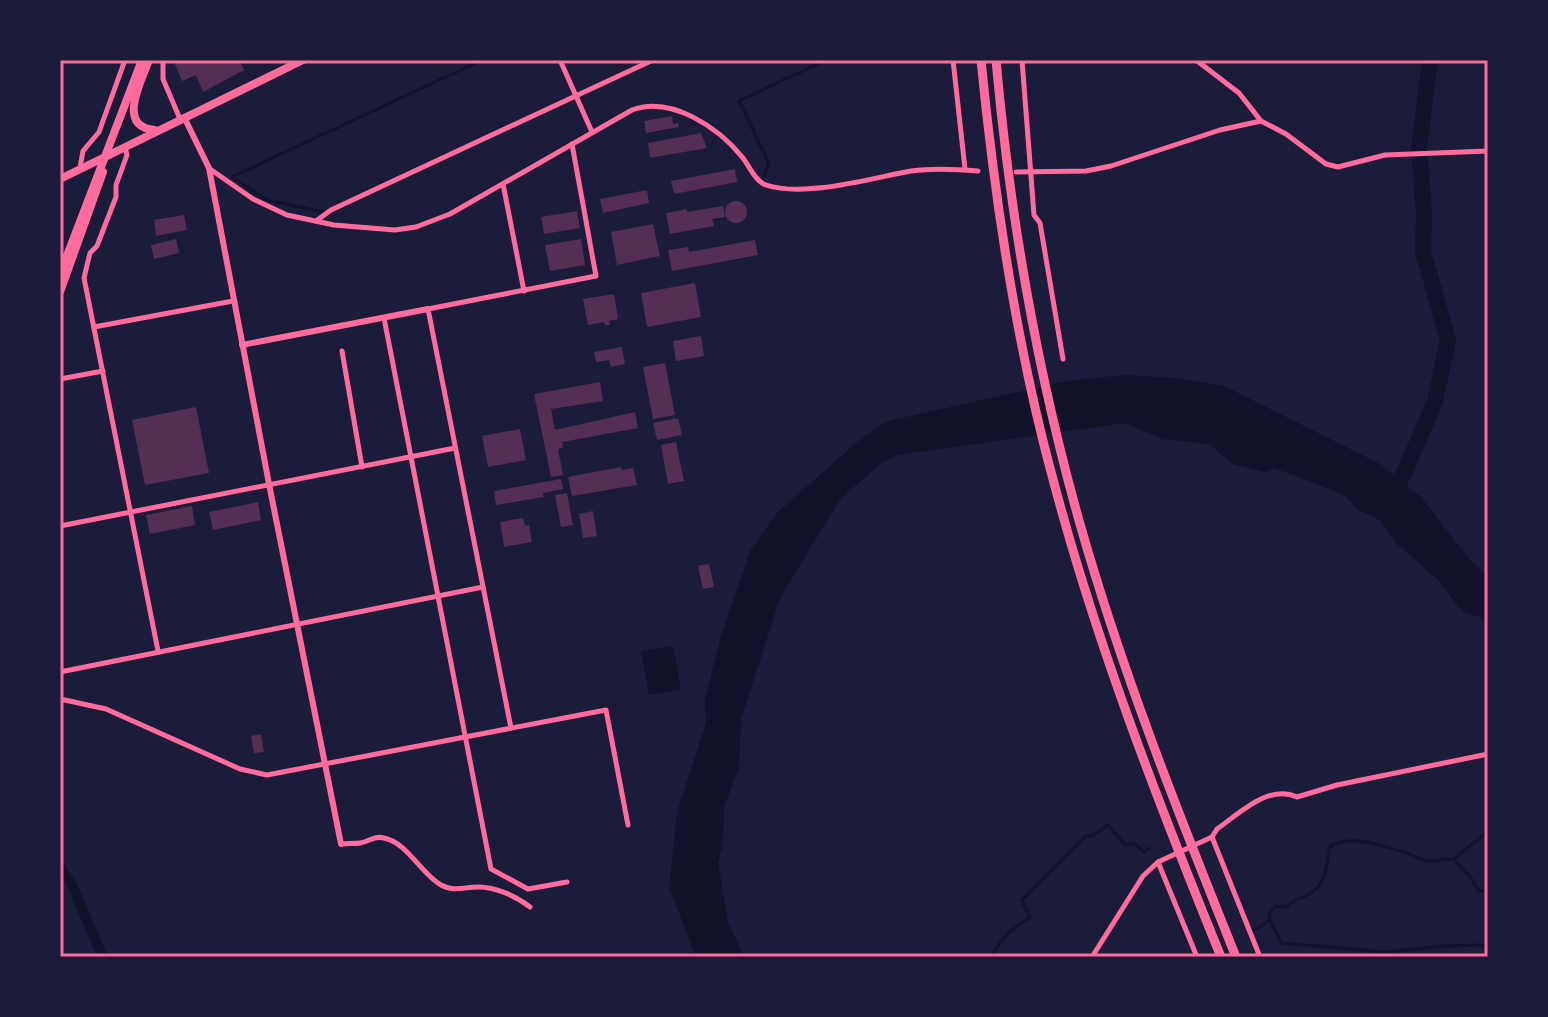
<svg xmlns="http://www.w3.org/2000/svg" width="1548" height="1017" font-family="'Exo 2',sans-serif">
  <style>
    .water { fill: #12122b }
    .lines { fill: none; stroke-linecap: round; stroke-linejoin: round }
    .stream { stroke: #12122b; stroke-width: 3 }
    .river { stroke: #12122b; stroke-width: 16 }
    .building { fill: #542f53 }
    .minor { stroke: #ff6b9d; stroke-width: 5 }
    .tertiary { stroke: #ff6b9d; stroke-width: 6 }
    .trunk { stroke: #ff6b9d; stroke-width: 8 }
    .motorway { stroke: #ff6b9d; stroke-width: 9 }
    .neatline { fill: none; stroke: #ff6b9d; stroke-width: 3 }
  </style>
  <rect width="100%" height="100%" fill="#1b1b3a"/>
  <g class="water">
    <path d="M1124 375 1176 378 1224 386 1378 463 1420 496 1471 561 1488 575V625L1480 617 1463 612 1437 579 1395 542 1379 520 1358 510 1345 495 1274 468 1265 472 1233 464 1209 444 1162 439 1125 423 897 455 883 462 841 498 780 598 741 719 739 768 724 806 723 844 718 862 728 922 744 957H696L669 887 677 813 706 723 705 700 721 636 751 549 778 512 863 437 888 421 1067 381Z"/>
    <path d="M673 646 681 689 649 695 641 651Z"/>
    <path d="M60 857 78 886 108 957H97L67 885 60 876Z"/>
  </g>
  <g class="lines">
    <g class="stream">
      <path d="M764 177 769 163 739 101 826 60"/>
      <path d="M324 212 267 200 232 177 482 60"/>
      <path d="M1453 859 1488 832"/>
      <path d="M1270 920 1281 943 1384 952 1445 946 1483 945 1488 951"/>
      <path d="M1253 931 1270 920 1269 913 1275 907 1288 906C1294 900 1297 899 1305 896 1327 887 1326 867 1330 847 1347 833 1385 846 1404 852 1412 854 1419 860 1427 861 1435 861 1444 859 1453 859L1469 875 1479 891 1488 890"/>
      <path d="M990 957 1007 934 1030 917 1022 900 1086 836H1092L1108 825 1125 845 1134 843 1144 852 1149 848"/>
    </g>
    <path class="river" d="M1391 496 1406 469 1435 401 1448 340 1423 251 1424 213 1419 148 1430 60"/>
  </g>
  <g class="building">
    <path d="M178 60H239L244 70 203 92 196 75 182 81 174 62Z"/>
    <path d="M672 116 673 124 678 123 679 127 646 133 644 121Z"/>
    <path d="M701 133 707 148 650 158 648 143Z"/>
    <path d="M735 169 737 182 674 194 671 181Z"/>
    <path d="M647 190 649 203 603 213 600 199Z"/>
    <circle cx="736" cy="212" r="11"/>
    <path d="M723 206 725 217 712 219 714 226 670 234 666 213 687 209V212Z"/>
    <path d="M577 211 580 228 544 234 541 217Z"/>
    <path d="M184 215 187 230 156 236 154 220Z"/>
    <path d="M653 224 660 256 617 265 611 232Z"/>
    <path d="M176 239 179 253 154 259 151 245Z"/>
    <path d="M581 239 585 265 550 271 545 245Z"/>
    <path d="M755 240 758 255 672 271 668 250 688 247 689 252Z"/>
    <path d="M695 283 701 317 647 327 641 293Z"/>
    <path d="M614 294 618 319 609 321 610 325H605L604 322 588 325 583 299Z"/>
    <path d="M701 336 704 356 676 361 673 341Z"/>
    <path d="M622 347 625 364 611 367 609 360 596 362 594 352Z"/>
    <path d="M665 363 675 415 653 419 643 367Z"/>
    <path d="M600 382 603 401 551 409 555 430 635 412 638 428 562 442 563 448 558 449 563 475 551 477 534 394Z"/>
    <path d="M196 407 209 473 145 485 132 420Z"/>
    <path d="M678 418 682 435 657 440 653 423Z"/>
    <path d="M520 429 526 460 488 467 482 436Z"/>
    <path d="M676 442 684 481 668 484 661 445Z"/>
    <path d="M621 467 622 470 633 468 637 485 572 496 568 477Z"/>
    <path d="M561 479 563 489 543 493 544 497 496 505 494 491Z"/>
    <path d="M567 493 573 525 561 527 555 495Z"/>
    <path d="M258 502 261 520 213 530 209 512Z"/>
    <path d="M192 506 195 525 150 534 146 515Z"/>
    <path d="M593 511 597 536 583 538 579 514Z"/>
    <path d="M523 518 525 526 529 525 532 542 504 547 500 522Z"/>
    <path d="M709 564 714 587 703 589 698 566Z"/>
    <path d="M261 734 264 752 254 753 251 736Z"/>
  </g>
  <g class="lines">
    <g class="minor">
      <path d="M163 60V79L180 119"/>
      <path d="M560 60 592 132"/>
      <path d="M953 60 965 169"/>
      <path d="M1022 60 1034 215 1040 223 1063 359"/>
      <path d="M1196 60 1239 93 1261 121"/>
      <path d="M125 148 127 155 116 185V197L97 246 90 253 84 278 158 651"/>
      <path d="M80 168 83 151 99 132 125 60"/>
      <path d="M210 169 253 199 287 215 334 225 395 230 416 227 450 214 632 110C671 95 719 128 743 158 749 166 756 182 766 185 805 198 871 178 911 171 932 168 956 169 978 171"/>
      <path d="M1016 172 1086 171 1111 166 1220 130 1261 121 1286 134 1326 164 1338 167 1385 155 1488 151"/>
      <path d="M503 184 524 291"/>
      <path d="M316 221 331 210 653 60"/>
      <path d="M384 318 491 869 528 889 567 882"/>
      <path d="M94 327 233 301"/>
      <path d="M342 351 362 467"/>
      <path d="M60 379 103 371"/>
      <path d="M60 526 455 448"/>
      <path d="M60 672 483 587"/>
      <path d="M60 699 106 709 240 769 267 775 606 710 628 825"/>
      <path d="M511 728 428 309 596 276 572 144"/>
      <path d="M1212 837 1217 829C1240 813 1268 784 1297 797L1337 785 1488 754"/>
      <path d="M341 844C347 843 354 844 360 843 369 842 374 835 384 838 408 843 420 873 441 885 453 892 465 887 478 887 496 887 516 896 530 907"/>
      <path d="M1092 957 1143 876 1158 862"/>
      <path d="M1197 957 1158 862 1212 837 1260 957"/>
    </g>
    <g class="tertiary">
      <path d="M184 117 209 168 269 484 341 844"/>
      <path d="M242 345 428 309"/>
    </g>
    <g class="trunk">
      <path d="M149 60C141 82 116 127 155 130"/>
      <path d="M60 179 303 60"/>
      <path d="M60 274 142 60"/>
      <path d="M60 292 103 172"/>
    </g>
    <g class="motorway">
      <path d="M981 60C995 203 1016 345 1054 483 1097 645 1158 802 1221 957"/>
      <path d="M996 60C1010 217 1037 372 1080 524 1122 672 1179 815 1236 957"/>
    </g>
  </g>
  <rect width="1548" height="1017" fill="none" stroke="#1b1b3a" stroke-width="124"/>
  <rect x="62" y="62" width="1424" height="893" class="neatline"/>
</svg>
